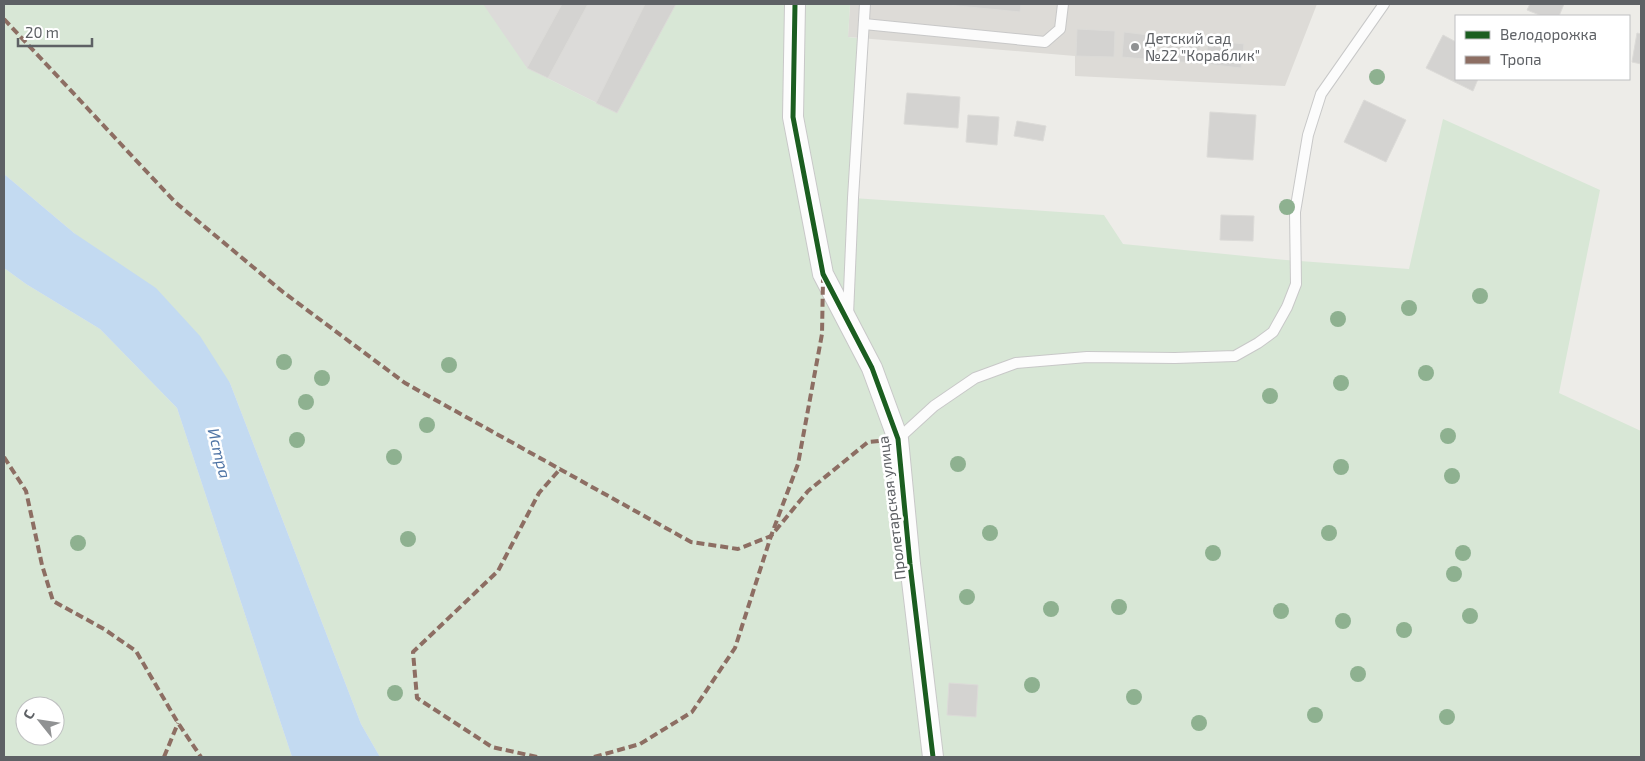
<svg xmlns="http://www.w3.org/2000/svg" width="1645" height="761" font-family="'Exo 2',sans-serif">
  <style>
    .industrial { fill: #dcdbd9 }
    .education { fill: #dddbd7 }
    .green { fill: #d8e7d6; fill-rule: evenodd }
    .water { fill: #c3daf1 }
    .building { fill: #d4d3d1; stroke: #dcdbd8 }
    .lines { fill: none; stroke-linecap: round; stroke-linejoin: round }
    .service-casing { stroke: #c8c8c8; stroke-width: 12 }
    .minor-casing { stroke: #c8c8c8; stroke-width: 22 }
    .service { stroke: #fcfcfc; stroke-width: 10 }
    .minor { stroke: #fcfcfc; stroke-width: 20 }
    .quiet { stroke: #8d6e63; stroke-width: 4; stroke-dasharray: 8 4; stroke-linecap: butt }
    .cycleway-casing { stroke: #fff; stroke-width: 8 }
    .cycleway { stroke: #1b5e20; stroke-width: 5 }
    .tree { fill: #8eb190 }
    .poi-dot { fill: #909293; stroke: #fff; stroke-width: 2 }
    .labels { text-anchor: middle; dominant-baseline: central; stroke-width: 5; stroke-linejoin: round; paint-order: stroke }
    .poi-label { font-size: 15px; fill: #5e6165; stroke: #fff; text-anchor: start }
    .street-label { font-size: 15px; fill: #5e6165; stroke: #fff }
    .water-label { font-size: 16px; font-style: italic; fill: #4f74a5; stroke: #fff }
  </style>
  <rect width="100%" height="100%" fill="#edece8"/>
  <path class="industrial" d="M463 4H676L617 113 527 68Z"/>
  <path class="education" d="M850 4H1317L1285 86 1075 76V56L848 37Z"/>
  <g class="green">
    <path d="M4 4H483L527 68 617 113 671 4H850L848 37 863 39 853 198 1104 215 1123 244 1286 260 1409 269 1443 119 1600 190 1559 393 1641 431V757H380L361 724 230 383 74 233 4 174Z"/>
    <path d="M4 268 26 284 100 329 177 408 292 757H4ZM25 706H55V736H25Z"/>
  </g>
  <path class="water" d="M4 174 74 233 156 288 200 336 230 383 361 724 380 757H292L177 408 100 329 26 284 4 268Z"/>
  <g class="building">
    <path d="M562 4H588L548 78 527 68Z"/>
    <path d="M645 4H676L617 113 596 103Z"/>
    <path d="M938 4H1021L1020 12Z"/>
    <path d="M1530 4H1564L1559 16H1542L1527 10Z"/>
    <path d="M1077 29 1115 31 1114 57 1076 56Z"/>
    <path d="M1124 32 1157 36 1155 60 1122 57Z"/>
    <path d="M1637 33 1641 34V64L1632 62Z"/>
    <path d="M1166 35 1201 38 1199 63 1164 61Z"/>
    <path d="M1443 35 1456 42V79H1478L1473 91 1426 68Z"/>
    <path d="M1208 40 1244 44 1241 68 1206 64Z"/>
    <path d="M907 93 960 97 958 128 904 124Z"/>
    <path d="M1364 100 1406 120 1386 162 1344 142Z"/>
    <path d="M1210 112 1256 115 1253 160 1207 157Z"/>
    <path d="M968 115 999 117 997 145 966 142Z"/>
    <path d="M1017 121 1046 126 1043 141 1014 136Z"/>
    <path d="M1221 215 1254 216 1253 241 1220 240Z"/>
    <path d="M949 683 978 685 976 717 947 715Z"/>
  </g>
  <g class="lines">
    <g class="service-casing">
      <g id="service">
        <path d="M864 24 1045 42 1060 29 1063 4"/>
        <path d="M848 315 853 198 865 4"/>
        <path d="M898 439 934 406 975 378 1016 363 1087 357 1175 358 1235 356 1258 343 1273 332 1287 307 1296 284 1295 212 1308 135 1321 94 1384 4"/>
      </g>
    </g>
    <g class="minor-casing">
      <path id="minor" d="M795 4 793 117 823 274 872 368 898 439 910 564 933 757"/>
    </g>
    <use href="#service" class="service"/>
    <use href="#minor" class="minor"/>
    <g class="quiet">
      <path d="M4 19 175 202 283 292 405 383 691 542 738 549 771 536 808 491 868 442 898 439"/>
      <path d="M4 457 26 491 42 565 53 601 104 629 136 651 178 723 201 757"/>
      <path d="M164 757 178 723"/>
      <path d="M537 757 492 747 417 698 413 652 498 571 539 493 561 468"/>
      <path d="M594 757 640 744 692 712 735 648 771 536 798 464 822 334 823 279"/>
    </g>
    <g class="cycleway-casing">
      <path id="cycleway" d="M795 4 793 117 823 274 872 368 898 439 910 564 933 757"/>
    </g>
    <use href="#cycleway" class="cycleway"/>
  </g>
  <g class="tree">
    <circle cx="1377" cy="77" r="8"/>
    <circle cx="1287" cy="207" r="8"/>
    <circle cx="1480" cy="296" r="8"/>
    <circle cx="1409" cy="308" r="8"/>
    <circle cx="1338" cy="319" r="8"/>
    <circle cx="284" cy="362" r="8"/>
    <circle cx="449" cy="365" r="8"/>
    <circle cx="1426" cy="373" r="8"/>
    <circle cx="322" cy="378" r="8"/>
    <circle cx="1341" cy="383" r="8"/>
    <circle cx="1270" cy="396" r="8"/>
    <circle cx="306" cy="402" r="8"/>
    <circle cx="427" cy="425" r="8"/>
    <circle cx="1448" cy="436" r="8"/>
    <circle cx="297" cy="440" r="8"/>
    <circle cx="394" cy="457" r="8"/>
    <circle cx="958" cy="464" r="8"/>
    <circle cx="1341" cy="467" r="8"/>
    <circle cx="1452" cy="476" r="8"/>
    <circle cx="990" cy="533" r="8"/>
    <circle cx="1329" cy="533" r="8"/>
    <circle cx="408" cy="539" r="8"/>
    <circle cx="78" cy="543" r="8"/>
    <circle cx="1213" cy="553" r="8"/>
    <circle cx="1463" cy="553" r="8"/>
    <circle cx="1454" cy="574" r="8"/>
    <circle cx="967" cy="597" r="8"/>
    <circle cx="1119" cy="607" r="8"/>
    <circle cx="1051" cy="609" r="8"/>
    <circle cx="1281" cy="611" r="8"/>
    <circle cx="1470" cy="616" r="8"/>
    <circle cx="1343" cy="621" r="8"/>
    <circle cx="1404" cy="630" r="8"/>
    <circle cx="1358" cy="674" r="8"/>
    <circle cx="1032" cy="685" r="8"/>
    <circle cx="395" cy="693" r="8"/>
    <circle cx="1134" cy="697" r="8"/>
    <circle cx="1315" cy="715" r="8"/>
    <circle cx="1447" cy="717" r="8"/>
    <circle cx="1199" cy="723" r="8"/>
  </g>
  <circle class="poi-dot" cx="1135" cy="47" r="5"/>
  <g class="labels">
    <g class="poi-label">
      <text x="1145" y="38">Детский сад<tspan x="1145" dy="17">№22 "Кораблик"</tspan></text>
    </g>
    <g class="street-label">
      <text transform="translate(891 508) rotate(-97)">Пролетарская улица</text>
    </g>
    <g class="water-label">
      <text transform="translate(220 453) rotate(76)">Истра</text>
    </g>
  </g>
  <rect width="1645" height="761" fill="none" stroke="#5e6165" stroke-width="10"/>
  <rect x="1455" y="15" width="175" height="65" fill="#ffffff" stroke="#bfc0c1"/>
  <rect x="1465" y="31" width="25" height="8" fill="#1b5e20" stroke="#bfc0c1"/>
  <text x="1500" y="40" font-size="15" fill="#5e6165">Велодорожка</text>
  <rect x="1465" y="56" width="25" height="8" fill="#8d6e63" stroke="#bfc0c1"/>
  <text x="1500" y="65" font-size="15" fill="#5e6165">Тропа</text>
  <g transform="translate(40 721) rotate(300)"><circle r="24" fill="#ffffff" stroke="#bfc0c1"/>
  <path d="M0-4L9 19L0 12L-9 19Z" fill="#909293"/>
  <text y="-8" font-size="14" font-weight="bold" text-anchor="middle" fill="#5e6165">С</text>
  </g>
  <path d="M18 38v8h74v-8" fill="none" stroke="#5e6165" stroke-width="2.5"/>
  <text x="25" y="38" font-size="15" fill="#5e6165" stroke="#ffffff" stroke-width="4" paint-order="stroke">20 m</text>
</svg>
